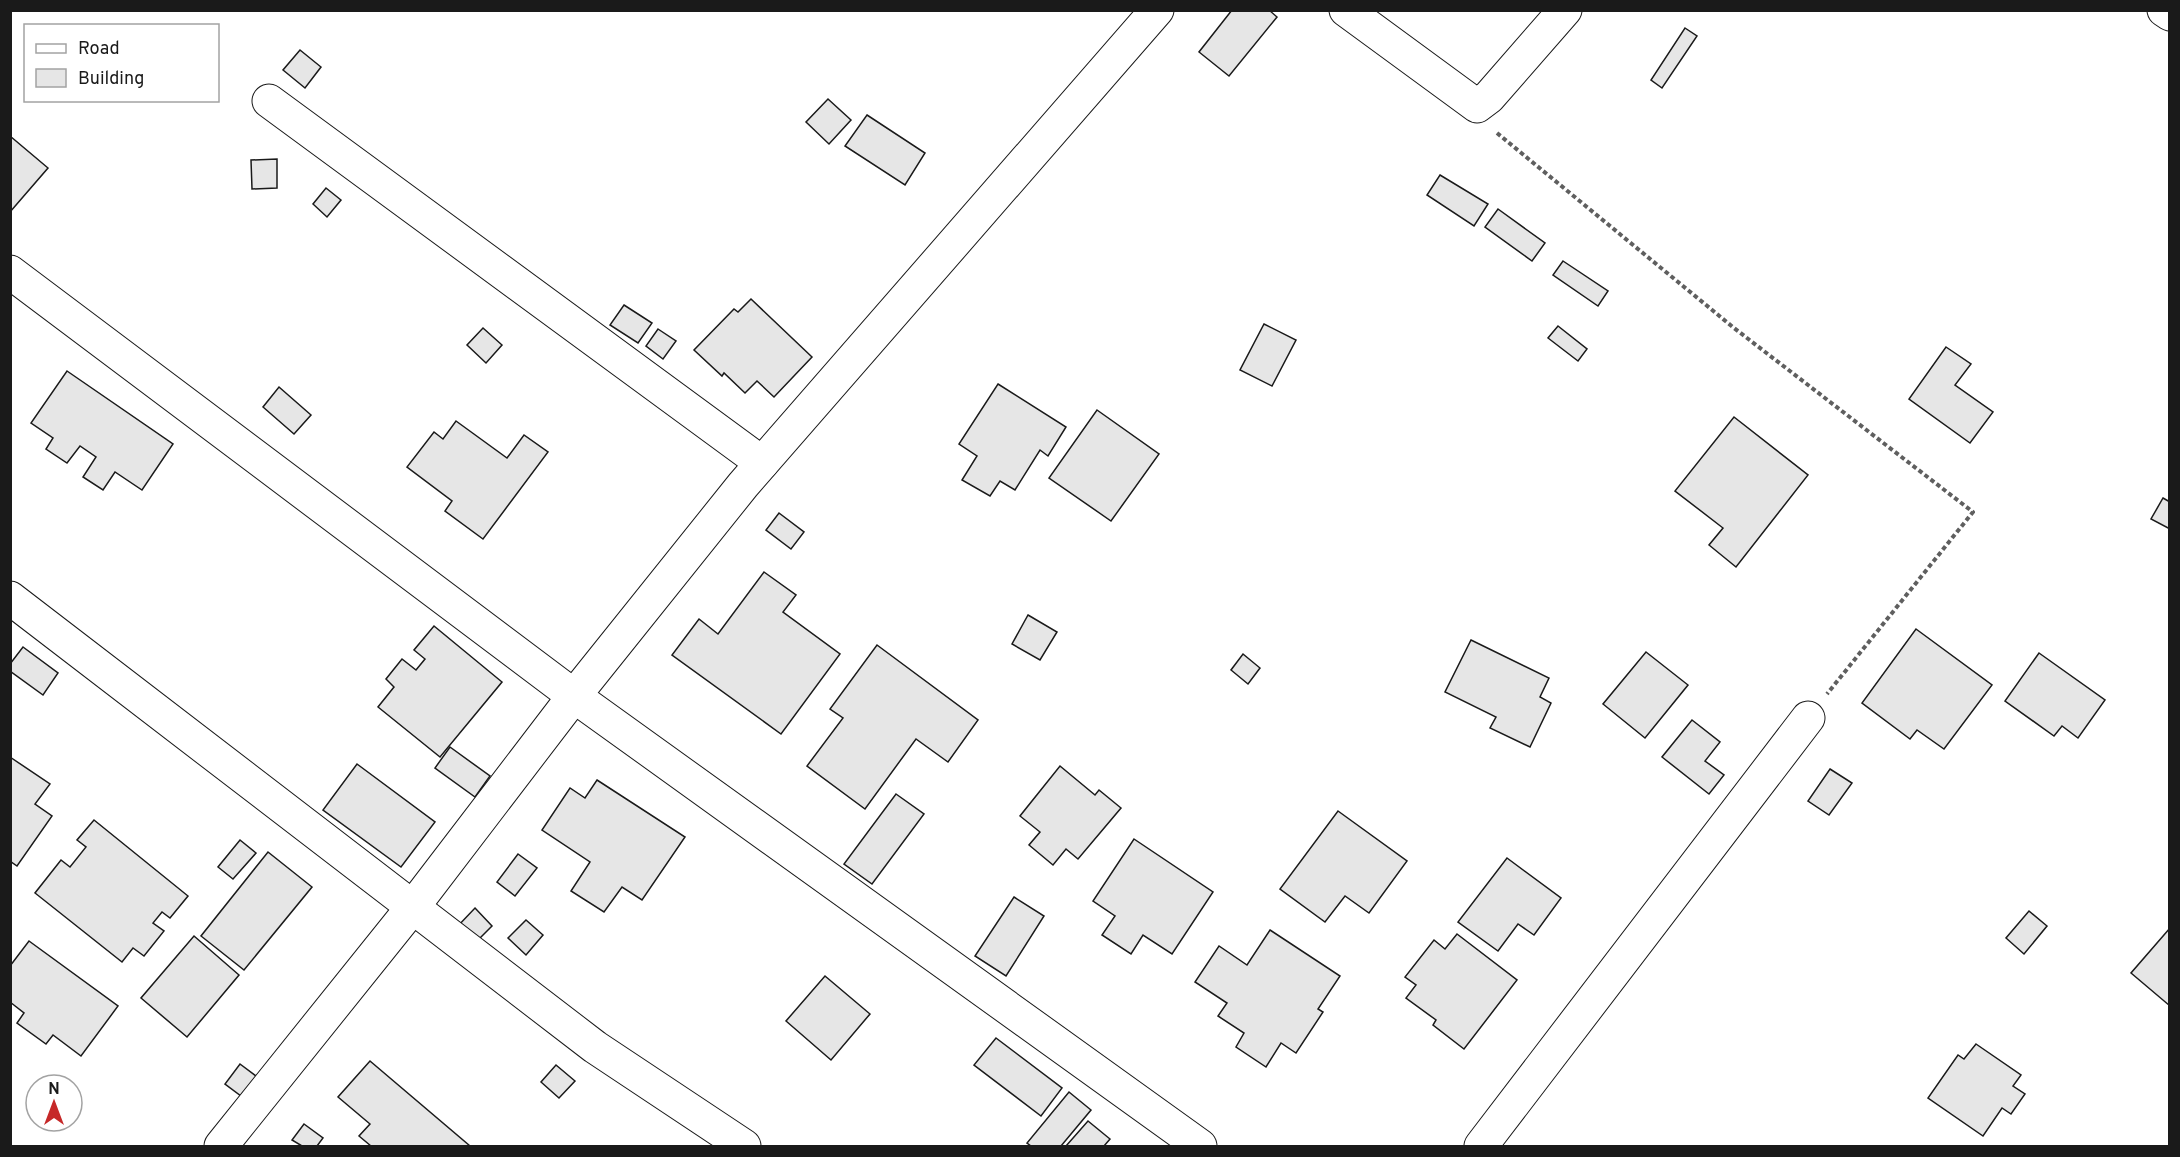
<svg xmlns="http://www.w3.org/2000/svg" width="2180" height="1157" font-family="Overpass,sans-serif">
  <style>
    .building { fill: #e6e6e6; stroke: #1a1a1a; stroke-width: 1.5 }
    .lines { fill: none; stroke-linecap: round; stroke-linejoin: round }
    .minor-casing { stroke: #1a1a1a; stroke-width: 35 }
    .path { stroke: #5f5f5f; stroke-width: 4; stroke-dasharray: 4.5 3; stroke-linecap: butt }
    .minor { stroke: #fff; stroke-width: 33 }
  </style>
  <rect width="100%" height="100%" fill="#fff"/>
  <g class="building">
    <path d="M1232 10H1269L1277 17 1229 76 1199 52Z"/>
    <path d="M1685 28 1697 36 1662 88 1651 80Z"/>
    <path d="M300 50 321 67 305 88 283 70Z"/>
    <path d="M828 99 851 120 829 144 806 122Z"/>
    <path d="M867 115 925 153 905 185 845 146Z"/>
    <path d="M10 136 48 168 10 212Z"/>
    <path d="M277 159V188L252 189 251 160Z"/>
    <path d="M1440 175 1488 204 1474 226 1427 195Z"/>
    <path d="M326 188 341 200 327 217 313 204Z"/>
    <path d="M1498 209 1545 243 1532 261 1485 227Z"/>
    <path d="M1563 261 1608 291 1598 306 1553 275Z"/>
    <path d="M751 299 812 357 774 397 757 381 745 393 724 373 722 376 694 350 734 309 738 312Z"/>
    <path d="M624 305 652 323 638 343 610 325Z"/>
    <path d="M1264 324 1296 340 1272 386 1240 370Z"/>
    <path d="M1558 326 1587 349 1578 361 1548 338Z"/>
    <path d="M483 328 502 345 486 363 467 345Z"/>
    <path d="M658 329 676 341 663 359 646 346Z"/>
    <path d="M1946 347 1971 364 1955 385 1993 412 1970 443 1909 399Z"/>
    <path d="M67 371 173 444 142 490 115 472 103 490 83 477 96 457 80 446 67 463 46 449 53 438 31 423Z"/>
    <path d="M998 384 1066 427 1048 456 1040 450 1015 490 1000 481 990 496 962 480 977 456 959 444Z"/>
    <path d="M279 387 311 415 294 434 263 407Z"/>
    <path d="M1097 410 1159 454 1111 521 1049 478Z"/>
    <path d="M1734 417 1808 475 1736 567 1709 545 1723 528 1675 491Z"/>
    <path d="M456 421 507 458 524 435 548 452 483 539 445 511 452 501 407 467 434 432 443 439Z"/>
    <path d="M2163 498 2170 502V529L2151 519Z"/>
    <path d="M779 513 804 532 791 549 766 530Z"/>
    <path d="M764 572 796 595 783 612 840 654 781 734 672 655 699 619 718 634Z"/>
    <path d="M1028 615 1057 632 1040 660 1012 644Z"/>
    <path d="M434 626 502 682 440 757 378 707 394 687 386 679 402 659 416 670 425 659 414 650Z"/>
    <path d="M1916 629 1992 685 1944 749 1917 730 1910 739 1862 703Z"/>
    <path d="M1471 640 1549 678 1540 697 1551 703 1530 747 1490 728 1496 717 1445 692Z"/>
    <path d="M877 645 978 720 948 762 916 739 865 809 807 766 843 718 830 709Z"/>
    <path d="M23 647 58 673 43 695 10 671V664Z"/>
    <path d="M1646 652 1688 685 1645 738 1603 704Z"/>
    <path d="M2039 653 2105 700 2078 738 2062 726 2054 736 2005 701Z"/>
    <path d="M1243 654 1260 668 1248 684 1231 670Z"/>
    <path d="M1692 720 1720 742 1705 761 1724 775 1709 794 1662 757Z"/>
    <path d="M450 747 490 776 475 797 435 768Z"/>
    <path d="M10 757 50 784 35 804 52 816 17 866 10 861Z"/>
    <path d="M357 764 435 822 401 867 323 810Z"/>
    <path d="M1060 766 1095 795 1099 790 1121 808 1078 859 1066 849 1053 865 1029 845 1040 832 1020 816Z"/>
    <path d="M1830 769 1852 783 1829 815 1808 801Z"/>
    <path d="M597 780 685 837 642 900 622 887 604 912 571 891 590 862 542 830 570 788 585 798Z"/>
    <path d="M896 794 924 814 872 884 844 864Z"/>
    <path d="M1338 811 1407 861 1369 913 1345 896 1325 922 1280 889Z"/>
    <path d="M94 820 188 896 170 918 162 912 153 923 164 931 144 956 133 948 122 962 35 893 61 860 70 867 86 847 77 840Z"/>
    <path d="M1134 839 1213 892 1172 954 1143 935 1131 954 1102 935 1115 916 1093 901Z"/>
    <path d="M240 840 256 853 233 879 218 867Z"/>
    <path d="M268 852 312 887 244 970 201 936Z"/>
    <path d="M518 854 537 868 515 896 497 882Z"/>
    <path d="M1507 858 1561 898 1534 935 1518 924 1498 951 1458 922Z"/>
    <path d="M1014 897 1044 916 1006 976 975 956Z"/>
    <path d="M475 908 492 926 473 945 456 928Z"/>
    <path d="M2029 911 2047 926 2024 954 2006 938Z"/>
    <path d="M526 920 543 935 526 955 508 938Z"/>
    <path d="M2170 928V1006L2131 973Z"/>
    <path d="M1270 930 1340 976 1318 1009 1323 1012 1296 1053 1281 1043 1266 1067 1236 1047 1244 1033 1218 1016 1227 1003 1195 982 1219 946 1247 965Z"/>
    <path d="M1457 934 1517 980 1464 1049 1433 1025 1436 1020 1406 998 1416 985 1405 977 1434 940 1445 949Z"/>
    <path d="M194 936 239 975 187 1037 141 998Z"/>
    <path d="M29 941 118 1006 81 1056 53 1035 46 1044 17 1023 24 1013 10 1002V966Z"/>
    <path d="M825 976 870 1014 831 1060 786 1021Z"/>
    <path d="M996 1038 1062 1088 1041 1116 974 1065Z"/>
    <path d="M1976 1044 2021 1075 2013 1086 2025 1094 2011 1114 2002 1108 1983 1136 1928 1098 1958 1055 1964 1059Z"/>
    <path d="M370 1061 470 1146H371L359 1136 370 1124 338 1097Z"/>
    <path d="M240 1064 264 1082 249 1102 225 1084Z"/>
    <path d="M556 1065 575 1081 559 1098 541 1082Z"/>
    <path d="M1069 1092 1091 1110 1061 1146H1031L1027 1143Z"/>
    <path d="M1088 1121 1110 1139 1104 1146H1066Z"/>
    <path d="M304 1124 323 1138 317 1146H302L292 1140Z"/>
  </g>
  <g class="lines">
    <g class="minor-casing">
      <g id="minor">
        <path d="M1346 10 1477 106 1489 97 1565 10"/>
        <path d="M2164 10 2170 14"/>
        <path d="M269 101 762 463"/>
        <path d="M10 272 574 696 1200 1146"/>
        <path d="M10 598 595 1047 744 1146"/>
        <path d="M221 1146 412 908 574 696 743 485 1157 10"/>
        <path d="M1481 1146 1808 718"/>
      </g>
    </g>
    <path class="path" d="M1497 133 1734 328 1973 512 1827 694"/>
    <use href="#minor" class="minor"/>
  </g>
  <rect width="2180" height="1157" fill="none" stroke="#1a1a1a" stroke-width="24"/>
  <rect x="24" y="24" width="195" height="78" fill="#ffffff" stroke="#a3a3a3" stroke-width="1.5"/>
  <rect x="36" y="44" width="30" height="9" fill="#ffffff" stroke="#a3a3a3" stroke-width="1.5"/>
  <text x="78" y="54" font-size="18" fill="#1a1a1a">Road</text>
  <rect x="36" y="69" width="30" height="18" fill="#e6e6e6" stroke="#a3a3a3" stroke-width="1.5"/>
  <text x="78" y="84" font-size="18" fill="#1a1a1a">Building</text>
  <g transform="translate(54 1103)"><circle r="28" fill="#ffffff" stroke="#a3a3a3" stroke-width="1.5"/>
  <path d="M0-4.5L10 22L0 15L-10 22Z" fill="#c62828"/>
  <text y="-9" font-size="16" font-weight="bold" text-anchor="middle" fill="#1a1a1a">N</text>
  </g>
</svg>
